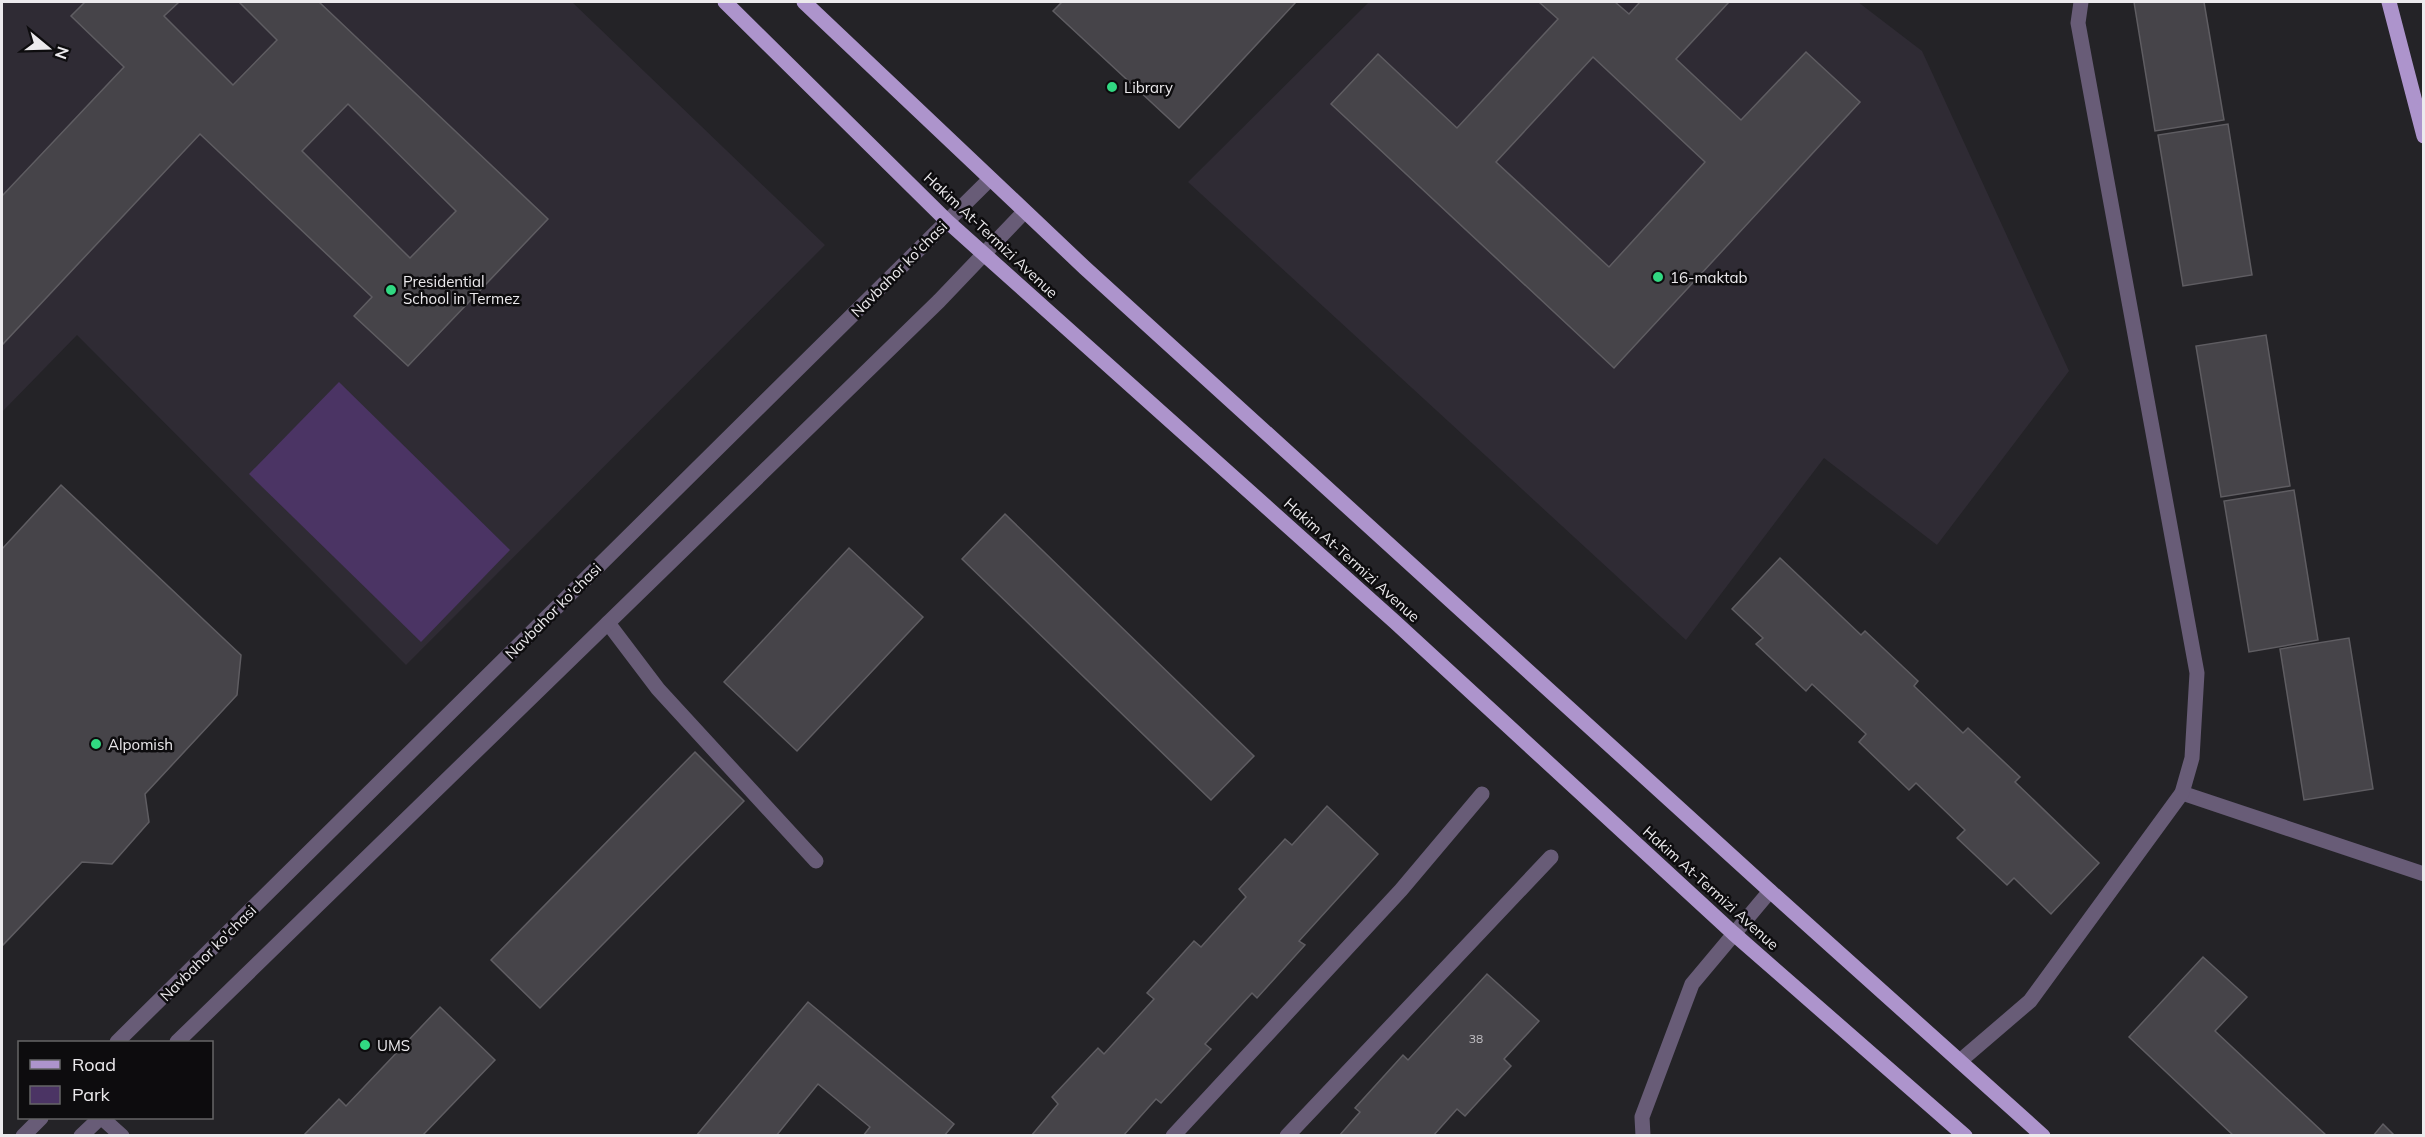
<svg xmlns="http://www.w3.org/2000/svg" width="2425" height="1137" font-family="Mulish,sans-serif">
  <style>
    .built { fill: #2f2b34 }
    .green { fill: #4b3464 }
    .building { fill: #464449; stroke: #5f5d62; stroke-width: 1.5; fill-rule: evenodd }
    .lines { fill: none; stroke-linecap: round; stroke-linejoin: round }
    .minor { stroke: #685c77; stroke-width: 15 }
    .major { stroke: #ad94cc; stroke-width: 15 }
    .poi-dot { fill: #31d882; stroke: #0d0c0e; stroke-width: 2 }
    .labels { text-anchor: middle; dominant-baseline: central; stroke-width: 5; stroke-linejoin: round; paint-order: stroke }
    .number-label { font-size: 12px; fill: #c2c0c4 }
    .poi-label { font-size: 15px; fill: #eceaed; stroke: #0d0c0e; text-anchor: start }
    .street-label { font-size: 15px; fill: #eceaed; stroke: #0d0c0e }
  </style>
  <rect width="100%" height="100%" fill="#242327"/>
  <g class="built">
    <path d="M2 2H572L825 245 406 665 77 335 2 412Z"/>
    <path d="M1369 2H1858L1922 51 2069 371 1937 545 1824 458 1686 640 1188 182Z"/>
  </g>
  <path class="green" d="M339 382 510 550 421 642 249 474Z"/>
  <g class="building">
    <path d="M85 2H179L164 16 233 85 277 40 239 2H319L548 219 408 366 354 316 372 297 200 134 2 345V196L124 67 71 16ZM348 104 456 211 410 258 302 151Z"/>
    <path d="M1062 2H1296L1179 128 1053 11Z"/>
    <path d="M1539 2H1615L1629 14 1640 2H1729L1676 59 1741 120 1806 52 1860 102 1614 368 1331 104 1378 54 1457 128 1558 19ZM1593 57 1705 162 1609 267 1496 162Z"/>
    <path d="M2134 2H2204L2224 120 2155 131Z"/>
    <path d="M2228 124 2252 275 2183 286 2158 135Z"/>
    <path d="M2266 335 2290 486 2221 497 2196 346Z"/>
    <path d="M61 485 241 655 237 695 145 794 149 822 112 864 82 862 2 946V549Z"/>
    <path d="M2294 490 2318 640 2249 652 2224 501Z"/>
    <path d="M1005 514 1254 756 1211 800 962 559Z"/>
    <path d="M849 548 923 617 797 751 724 682Z"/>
    <path d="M1780 558 1861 635 1865 631 1918 681 1914 686 1963 733 1968 728 2020 777 2015 782 2099 863 2051 914 2014 878 2007 885 1957 838 1965 830 1916 783 1909 790 1859 742 1866 734 1812 684 1806 691 1756 644 1763 638 1732 609Z"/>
    <path d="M2349 638 2373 789 2304 800 2280 649Z"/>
    <path d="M695 752 744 801 540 1008 491 960Z"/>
    <path d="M1327 806 1378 854 1299 941 1305 945 1257 998 1252 993 1205 1044 1211 1049 1161 1103 1156 1099 1123 1136H1031L1058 1104 1052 1097 1098 1048 1104 1054 1154 999 1147 993 1194 941 1201 947 1246 897 1239 889 1285 839 1292 845Z"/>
    <path d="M2203 957 2247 997 2215 1031 2327 1136H2234L2129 1037Z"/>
    <path d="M1487 974 1539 1021 1504 1059 1511 1066 1465 1116 1457 1109 1433 1136H1339L1360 1112 1355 1108 1403 1055 1408 1060Z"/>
    <path d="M808 1002 954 1124 944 1136H863L870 1127 818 1084 776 1136H696Z"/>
    <path d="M440 1007 495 1060 422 1136H303L339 1099 346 1106Z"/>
    <path d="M2383 1124 2395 1136H2373Z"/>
  </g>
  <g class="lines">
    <g class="minor">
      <path d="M608 623 658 689 816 861"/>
      <path d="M2182 793 2424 874"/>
      <path d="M117 1042 990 179"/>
      <path d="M177 1042 939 301 1024 212"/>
      <path d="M1960 1061 2030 1001 2182 793 2192 758 2197 673 2078 23 2081 2"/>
      <path d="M102 1118 122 1136"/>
      <path d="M23 1136 41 1118"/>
      <path d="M81 1136 100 1118"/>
      <path d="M1173 1136 1401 890 1482 794"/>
      <path d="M1287 1136 1551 857"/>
      <path d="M1643 1136 1642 1117 1692 984 1770 891"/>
    </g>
    <g class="major">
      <path d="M725 2 947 221 1395 622 1733 933 1965 1136"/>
      <path d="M804 2 1085 268 1770 891 2043 1136"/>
      <path d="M2389 2 2424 136"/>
    </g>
  </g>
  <g class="poi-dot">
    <circle cx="1112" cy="87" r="6"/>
    <circle cx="1658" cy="277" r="6"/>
    <circle cx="391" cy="290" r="6"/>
    <circle cx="96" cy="744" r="6"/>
    <circle cx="365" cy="1045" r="6"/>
  </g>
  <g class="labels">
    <g class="number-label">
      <text x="1476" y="1038">38</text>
    </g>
    <g class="poi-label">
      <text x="1124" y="87">Library</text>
      <text x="1670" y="277">16-maktab</text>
      <text x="403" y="281">Presidential<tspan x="403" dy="17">School in Termez</tspan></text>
      <text x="108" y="744">Alpomish</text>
      <text x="377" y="1045">UMS</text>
    </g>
    <g class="street-label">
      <text transform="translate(991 235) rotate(43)">Hakim At-Termizi Avenue</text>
      <text transform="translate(899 269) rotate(-45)">Navbahor ko'chasi</text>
      <text transform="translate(1352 560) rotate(42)">Hakim At-Termizi Avenue</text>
      <text transform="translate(553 611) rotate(-45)">Navbahor ko'chasi</text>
      <text transform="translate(1711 888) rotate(42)">Hakim At-Termizi Avenue</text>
      <text transform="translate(208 953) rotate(-45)">Navbahor ko'chasi</text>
    </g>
  </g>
  <rect width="2425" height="1137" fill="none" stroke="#eceaed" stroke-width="6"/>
  <rect x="18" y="1041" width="195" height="78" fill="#0d0c0e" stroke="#666567" stroke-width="1.5"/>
  <rect x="30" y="1060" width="30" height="9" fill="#ad94cc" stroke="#666567" stroke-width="1.5"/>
  <text x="72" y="1071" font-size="18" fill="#eceaed">Road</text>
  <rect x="30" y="1086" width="30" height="18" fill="#4b3464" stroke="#666567" stroke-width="1.5"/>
  <text x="72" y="1101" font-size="18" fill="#eceaed">Park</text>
  <g transform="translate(48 48) rotate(109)" stroke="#0d0c0e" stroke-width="4.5" paint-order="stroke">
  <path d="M0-4.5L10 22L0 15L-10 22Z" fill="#eceaed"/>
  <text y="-9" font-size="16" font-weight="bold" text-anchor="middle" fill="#eceaed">N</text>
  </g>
</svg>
